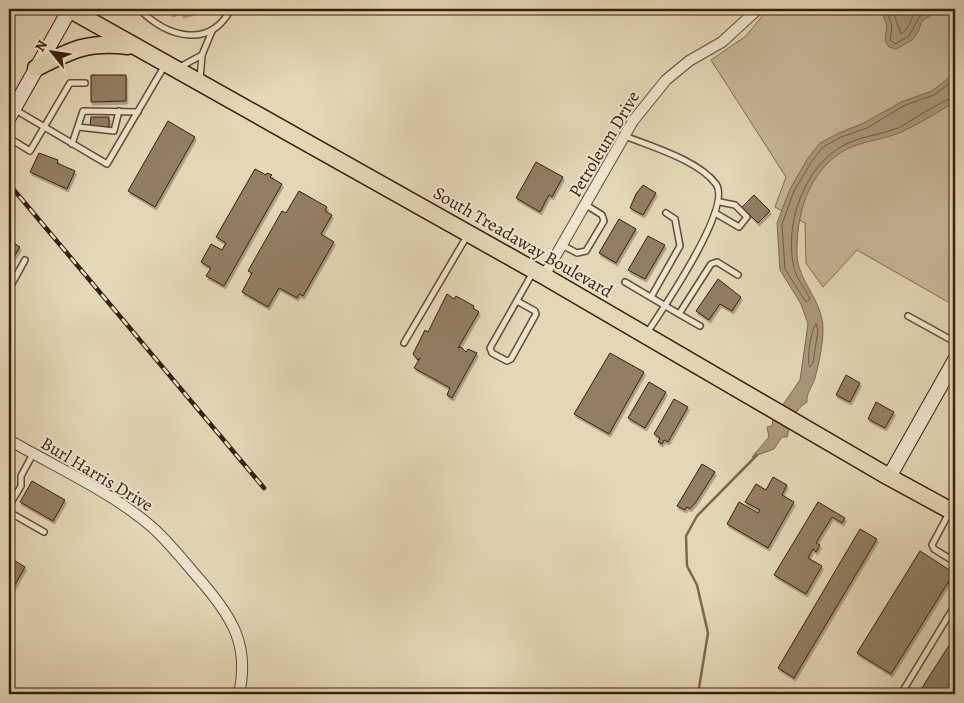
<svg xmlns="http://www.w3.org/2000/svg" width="964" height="703" font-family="Alegreya,serif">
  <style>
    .green { fill: #c6b798; stroke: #806a52 }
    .water { fill: #aa987c; stroke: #7d6750 }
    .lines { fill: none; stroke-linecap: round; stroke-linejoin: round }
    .shore { stroke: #725a44; stroke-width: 1 }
    .stream { stroke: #7d6750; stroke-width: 2.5 }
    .building { fill: #927e64; stroke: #3a1d0d; filter: url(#shadow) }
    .lane-casing { stroke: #644c37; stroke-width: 8 }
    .street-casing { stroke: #644c37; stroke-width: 12 }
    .secondary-casing { stroke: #3a1d0d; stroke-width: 16 }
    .primary-casing { stroke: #3a1d0d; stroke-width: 19 }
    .lane { stroke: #ede5cf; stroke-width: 5 }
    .street { stroke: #ede5cf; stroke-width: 10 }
    .secondary { stroke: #ede5cf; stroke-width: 14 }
    .primary { stroke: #e3d7b5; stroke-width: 16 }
    .rail-casing { stroke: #3a1d0d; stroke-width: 4.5 }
    .rail { stroke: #ede5cf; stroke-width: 2.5; stroke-dasharray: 8; stroke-linecap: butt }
    .labels { text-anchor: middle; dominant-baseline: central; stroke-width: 4; stroke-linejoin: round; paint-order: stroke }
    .street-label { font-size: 18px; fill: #3a1d0d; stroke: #ede5cf }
  </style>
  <defs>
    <filter id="shadow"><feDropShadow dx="1.5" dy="3" stdDeviation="0" flood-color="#0004"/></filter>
  </defs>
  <rect width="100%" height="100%" fill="#e3d7b5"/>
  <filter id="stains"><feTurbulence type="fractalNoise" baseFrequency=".004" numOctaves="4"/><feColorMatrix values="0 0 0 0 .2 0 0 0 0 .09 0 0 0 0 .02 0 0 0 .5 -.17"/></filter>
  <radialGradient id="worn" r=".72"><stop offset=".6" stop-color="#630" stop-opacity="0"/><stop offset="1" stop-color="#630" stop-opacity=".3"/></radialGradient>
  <path class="green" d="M768 9H955V306L857 250 823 287 806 263 805 223 775 207 786 177 711 60 746 36Z"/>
  <g class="water">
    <path d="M881 9H941L922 21 918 32 912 40 896 49 889 47 885 40 887 26Z"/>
    <path d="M955 73V102C937 112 918 125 899 133 881 140 862 141 845 150 808 171 796 215 797 255 798 281 823 301 823 329 823 344 819 363 815 378 813 386 806 393 807 402 795 408 790 425 787 437H782L774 449 752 457 769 437 767 427 772 426 773 419 800 380 808 324 801 304 780 270 777 223 790 189 808 158 820 143 839 133 864 123 901 102 932 91Z"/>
  </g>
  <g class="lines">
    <g class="shore">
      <path d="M886 9 892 26 890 40 895 44 909 36 919 17 933 9"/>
      <path d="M892 9 901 34C911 28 910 16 919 9"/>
      <path d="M955 79 934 95 903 106 867 128 841 137 823 147 812 161 794 191 782 224 785 269 806 302 810 299C805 289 797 279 794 268 784 226 803 167 844 145 861 136 881 135 898 128 912 121 942 99 955 98"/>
      <path d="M816 324 818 330 813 363 810 367C806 362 811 328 816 324Z"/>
    </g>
    <path class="stream" d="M698 694 708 633 697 585 687 566 686 536 697 516 757 455"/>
  </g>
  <g class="building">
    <path d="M170 9H192L193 12 182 15 181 11 171 14Z"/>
    <path d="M91 75H126V101L91 102Z"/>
    <path d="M91 117H109V127L90 126Z"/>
    <path d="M168 121 195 137 155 207 128 191Z"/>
    <path d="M39 153 58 160 57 163 75 171 67 189 30 172Z"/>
    <path d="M536 162 563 177 552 197 549 195 540 212 516 198Z"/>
    <path d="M255 169 266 175 267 173 272 175 270 177 282 184 224 286 206 276 211 268 201 262 211 244 222 250 226 243 216 237Z"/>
    <path d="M643 185 656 193 643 215 630 208 636 194Z"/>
    <path d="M299 191 327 207 325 211 332 215 321 234 334 242 303 296 299 294 297 298 279 288 268 307 242 292 252 273 248 271 282 211 286 213Z"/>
    <path d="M754 195 770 211 758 223 742 207Z"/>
    <path d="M619 219 636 229 616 263 599 253Z"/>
    <path d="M648 236 665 245 645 279 628 270Z"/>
    <path d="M9 240 20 247 9 265Z"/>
    <path d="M718 279 741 297 732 311 720 304 709 320 696 311Z"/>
    <path d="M447 294 454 299 456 296 474 306 473 308 479 312 458 348 461 347 466 352 468 349 477 353 452 398 447 395 450 388 414 368 420 358 418 360 413 354 425 330 428 332Z"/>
    <path d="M610 353 644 372 609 434 574 414Z"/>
    <path d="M846 375 860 383 850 402 836 395Z"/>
    <path d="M649 382 666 392 645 428 628 418Z"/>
    <path d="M674 399 688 407 668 442 664 440 662 444 658 442 660 438 654 434Z"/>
    <path d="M876 402 894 412 885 428 868 419Z"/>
    <path d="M702 464 715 472 696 502 690 509 687 507 685 510 677 506Z"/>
    <path d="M773 477 787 485 782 495 794 502 768 548 727 524 739 502 758 513 760 510 745 502 756 484 766 490Z"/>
    <path d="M32 481 65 500 53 521 20 502Z"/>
    <path d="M818 502 845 518 842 523 832 517 816 543 820 545 816 552 813 549 808 558 822 566 806 594 774 575Z"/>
    <path d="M860 529 877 539 794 678 778 668Z"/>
    <path d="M920 551 954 573 891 674 857 653Z"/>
    <path d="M9 557 25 567 16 583 9 578Z"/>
    <path d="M9 578 16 583 11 592 9 591Z"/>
    <path d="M955 636V694H918Z"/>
  </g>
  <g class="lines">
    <g class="lane-casing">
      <g id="lane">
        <path d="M139 9C167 37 209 50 231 9"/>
        <path d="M202 55 212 31"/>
        <path d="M180 67 202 55 200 79"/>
        <path d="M14 109 107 164 165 65"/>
        <path d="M78 127 114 131 119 111"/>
        <path d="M625 136C652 147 698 160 716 184 733 207 662 310 647 333"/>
        <path d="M9 138 30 151 70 83H85"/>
        <path d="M72 144 83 111 138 112"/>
        <path d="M715 213 739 227 747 217 735 205 720 202"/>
        <path d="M562 245 577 253 586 251 604 221 602 215 586 205"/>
        <path d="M625 282 679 314 711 264 717 262 738 275"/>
        <path d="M9 289 25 260"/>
        <path d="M651 297 680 246 675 219 666 213"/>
        <path d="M517 301 535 311 536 314 511 359 507 361 492 353 490 348 532 274"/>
        <path d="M679 314 700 326"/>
        <path d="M908 316 955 342"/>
        <path d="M404 343 467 236"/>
        <path d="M9 506 21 486V476L33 454"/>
        <path d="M9 512 44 532"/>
        <path d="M949 513 932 545 934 549 955 562"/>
        <path d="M901 694 955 605"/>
      </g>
    </g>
    <g class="street-casing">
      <g id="street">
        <path d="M544 276 633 121 666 80 689 61 722 42 758 9"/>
        <path d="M9 440C54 466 113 493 152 527 170 543 185 563 201 581 232 617 250 645 239 694"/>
      </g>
    </g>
    <g class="secondary-casing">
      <g id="secondary">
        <path d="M9 117 70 9"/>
        <path d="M889 477 955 360"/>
      </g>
    </g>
    <g class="primary-casing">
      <g id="primary">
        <path d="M69 9 544 276 889 477 955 513"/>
        <path d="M36 68C71 50 88 41 128 46"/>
      </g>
    </g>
    <use href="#lane" class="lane"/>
    <use href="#street" class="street"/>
    <use href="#secondary" class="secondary"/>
    <use href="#primary" class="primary"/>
    <g class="rail-casing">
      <path id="rail" d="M9 184 264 488"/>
    </g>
    <use href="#rail" class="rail"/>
  </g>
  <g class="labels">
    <g class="street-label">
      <text transform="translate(604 144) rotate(-59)">Petroleum Drive</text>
      <text transform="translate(523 242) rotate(30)">South Treadaway Boulevard</text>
      <text transform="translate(97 474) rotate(31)">Burl Harris Drive</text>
    </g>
  </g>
  <rect width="964" height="703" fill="none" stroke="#e3d7b5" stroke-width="30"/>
  <rect x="10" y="10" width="944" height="683" fill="none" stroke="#3a1d0d" stroke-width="2.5"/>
  <rect x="15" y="15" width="934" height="673" fill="none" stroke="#3a1d0d"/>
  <g transform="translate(52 52) rotate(300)" stroke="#ede5cf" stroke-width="4" paint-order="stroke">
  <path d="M0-4L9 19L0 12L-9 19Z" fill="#3a1d0d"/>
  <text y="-8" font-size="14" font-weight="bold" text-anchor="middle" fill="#3a1d0d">N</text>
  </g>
  <rect width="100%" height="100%" filter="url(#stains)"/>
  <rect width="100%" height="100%" fill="url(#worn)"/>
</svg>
